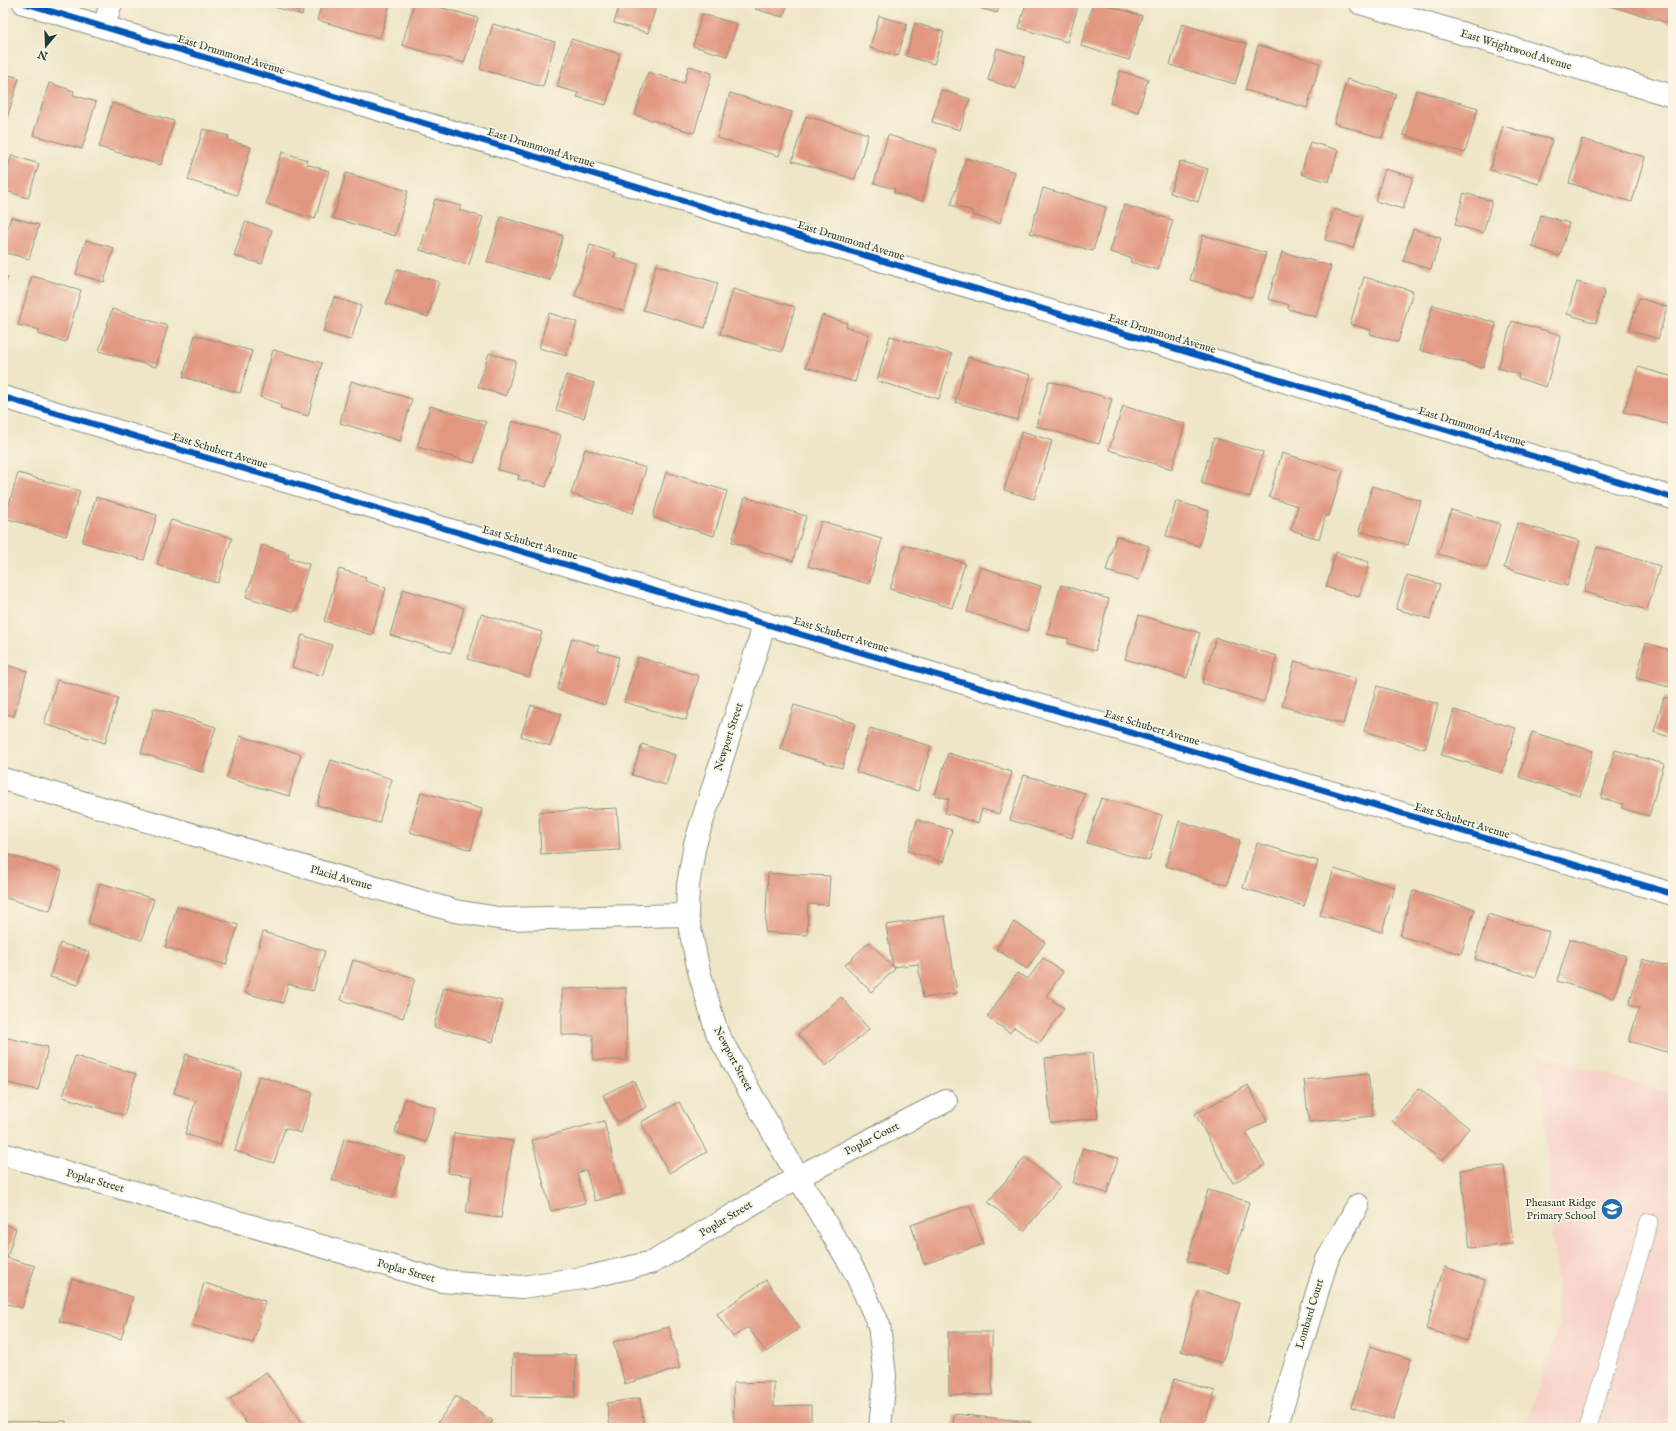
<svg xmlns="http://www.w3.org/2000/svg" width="1676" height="1431" font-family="'IM FELL English',serif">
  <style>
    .built { fill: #f7d1c7 }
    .building { fill: #e29780 }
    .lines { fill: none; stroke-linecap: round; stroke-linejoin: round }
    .service-casing { stroke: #87927e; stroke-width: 18 }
    .minor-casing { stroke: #87927e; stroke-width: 24 }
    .service { stroke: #fff; stroke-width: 17 }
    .minor { stroke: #fff; stroke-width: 22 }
    .cycleway-casing { stroke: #fcf5e5; stroke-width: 8 }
    .cycleway { stroke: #0057b8; stroke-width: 6 }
    .labels { text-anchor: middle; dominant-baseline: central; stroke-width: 3.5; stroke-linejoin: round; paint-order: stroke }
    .street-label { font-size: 11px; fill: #1f3d34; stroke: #fcf5e5 }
    .poi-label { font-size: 11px; fill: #1f3d34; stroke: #fcf5e5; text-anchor: end }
  </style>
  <rect width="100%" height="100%" fill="#fcf5e5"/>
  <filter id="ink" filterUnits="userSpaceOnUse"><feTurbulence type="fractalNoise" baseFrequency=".025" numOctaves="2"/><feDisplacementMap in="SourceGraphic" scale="8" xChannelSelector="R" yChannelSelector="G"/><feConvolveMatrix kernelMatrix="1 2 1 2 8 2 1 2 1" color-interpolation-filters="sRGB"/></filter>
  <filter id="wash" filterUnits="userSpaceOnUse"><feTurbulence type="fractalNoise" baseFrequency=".012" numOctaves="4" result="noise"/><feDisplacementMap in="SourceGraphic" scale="16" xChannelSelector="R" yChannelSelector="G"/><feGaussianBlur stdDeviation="0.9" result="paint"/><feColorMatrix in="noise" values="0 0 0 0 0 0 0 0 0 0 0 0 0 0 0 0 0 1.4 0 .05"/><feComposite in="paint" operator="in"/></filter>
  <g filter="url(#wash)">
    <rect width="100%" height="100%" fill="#efe6c8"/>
    <path class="built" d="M1540 1054 1673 1094V1428H1525L1559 1325Z"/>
    <g id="blocks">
      <g class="building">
        <path d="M260 3H305L302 15Z"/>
        <path d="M322 3H390L380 38 317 20Z"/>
        <path d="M414 3H426L478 18 464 63 402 45Z"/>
        <path d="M620 3H657L648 33 614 23Z"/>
        <path d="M757 3H788L783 17 755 9Z"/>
        <path d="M963 3H1000L997 13Z"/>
        <path d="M1026 3H1079L1067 42 1019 28Z"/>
        <path d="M1093 3H1100L1142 16 1129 60 1081 46Z"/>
        <path d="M1611 3H1673L1672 24 1610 6Z"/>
        <path d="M702 14 737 24 727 56 693 46Z"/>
        <path d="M879 16 907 24 898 56 870 48Z"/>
        <path d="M915 23 944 32 934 64 906 56Z"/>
        <path d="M493 24 555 42 543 87 480 69Z"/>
        <path d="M1182 24 1247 44 1235 84 1170 65Z"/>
        <path d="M571 39 620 54 606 105 577 97 579 93 557 87Z"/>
        <path d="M1258 45 1320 63 1307 108 1245 90Z"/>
        <path d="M997 48 1025 57 1016 89 988 80Z"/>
        <path d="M689 66 712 73 694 133 635 115 648 72 684 83Z"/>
        <path d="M1120 71 1148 79 1138 112 1110 103Z"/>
        <path d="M3 73 19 78 5 125H3Z"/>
        <path d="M1347 79 1396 94 1382 138 1334 123Z"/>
        <path d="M49 83 74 91 73 95 96 102 82 149 33 135Z"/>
        <path d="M941 90 970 99 960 130 932 122Z"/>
        <path d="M1416 90 1478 108 1465 153 1403 135Z"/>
        <path d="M730 93 792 112 779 156 717 138Z"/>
        <path d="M112 103 174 121 161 165 99 147Z"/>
        <path d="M806 116 868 134 855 179 792 161Z"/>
        <path d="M1503 126 1552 140 1539 184 1490 170Z"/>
        <path d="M203 129 229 136 228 140 251 147 237 195 188 180Z"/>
        <path d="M888 135 937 150 922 201 894 193 895 189 874 183Z"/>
        <path d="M1582 139 1645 157 1632 202 1569 183Z"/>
        <path d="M1310 142 1338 150 1329 182 1301 174Z"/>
        <path d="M282 152 307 160 306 164 329 171 315 219 266 204Z"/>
        <path d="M12 155 39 164 28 198 3 190V181Z"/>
        <path d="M966 158 1015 172 1000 223 972 215 973 211 951 205Z"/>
        <path d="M1180 161 1208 169 1198 202 1170 193Z"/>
        <path d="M1385 169 1413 177 1403 209 1375 201Z"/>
        <path d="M346 173 408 191 395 236 333 218Z"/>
        <path d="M1043 188 1106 207 1093 251 1030 233Z"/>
        <path d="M1464 193 1492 201 1483 233 1455 225Z"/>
        <path d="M435 199 461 206 459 210 483 217 469 265 420 250Z"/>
        <path d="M1124 205 1173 220 1158 270 1130 262 1131 258 1110 252Z"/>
        <path d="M1334 209 1363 217 1353 248 1325 240Z"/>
        <path d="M1541 215 1569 223 1560 256 1532 247Z"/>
        <path d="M11 217 39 225 29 259 3 252V244Z"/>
        <path d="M501 217 563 236 550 280 487 262Z"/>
        <path d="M245 222 272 230 262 264 234 256Z"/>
        <path d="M1413 229 1441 238 1431 269 1403 261Z"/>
        <path d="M1203 235 1266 253 1252 298 1190 280Z"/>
        <path d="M86 240 114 248 104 282 76 274Z"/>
        <path d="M590 245 616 253 614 257 638 264 624 311 575 296Z"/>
        <path d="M1282 252 1331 266 1316 317 1288 309 1289 305 1268 299Z"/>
        <path d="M656 265 718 283 705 328 643 310Z"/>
        <path d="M397 269 439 282 428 317 386 304Z"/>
        <path d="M3 276 8 277 3 292Z"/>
        <path d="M32 276 81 290 66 342 38 334 40 330 18 325Z"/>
        <path d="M1364 277 1413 291 1398 342 1370 334 1371 330 1350 324Z"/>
        <path d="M1577 282 1605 290 1596 323 1567 314Z"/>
        <path d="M733 289 795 307 782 352 720 334Z"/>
        <path d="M334 297 361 306 351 340 323 332Z"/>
        <path d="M1639 298 1667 307 1658 339 1629 330Z"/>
        <path d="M1433 305 1496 323 1483 368 1420 350Z"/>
        <path d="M112 309 168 326 156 367 99 351Z"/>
        <path d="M549 313 577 322 566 356 539 348Z"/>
        <path d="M822 315 847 323 846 327 869 334 855 382 806 367Z"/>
        <path d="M1512 321 1561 335 1546 387 1518 378 1519 374 1498 368Z"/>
        <path d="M195 335 252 351 240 393 183 377Z"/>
        <path d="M890 336 952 354 939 399 877 381Z"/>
        <path d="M273 350 322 363 308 416 280 408 281 404 260 397Z"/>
        <path d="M489 353 516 361 506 396 478 387Z"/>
        <path d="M968 357 1031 375 1017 420 955 402Z"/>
        <path d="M1638 367 1673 377V426L1624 412Z"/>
        <path d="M566 375 594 383 584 418 556 410Z"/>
        <path d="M351 381 412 399 400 441 340 423Z"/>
        <path d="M1049 381 1112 399 1099 444 1036 426Z"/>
        <path d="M430 406 486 422 474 463 417 447Z"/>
        <path d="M1123 406 1185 424 1172 469 1109 450Z"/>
        <path d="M512 421 561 435 546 487 518 479 519 475 498 470Z"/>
        <path d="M1022 431 1052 441 1034 499 1004 490Z"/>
        <path d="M1214 438 1263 452 1250 497 1201 483Z"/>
        <path d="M585 449 646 468 633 513 571 494Z"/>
        <path d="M1282 453 1343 471 1329 516 1326 515 1319 539 1291 530 1298 506 1269 497Z"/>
        <path d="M666 472 727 491 714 536 653 517Z"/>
        <path d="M18 473 80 491 66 536 5 518Z"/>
        <path d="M1372 486 1421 501 1408 545 1359 531Z"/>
        <path d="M96 497 157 515 144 560 82 542Z"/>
        <path d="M745 497 806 516 793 561 732 542Z"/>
        <path d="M1176 501 1209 511 1199 546 1166 536Z"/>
        <path d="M1451 510 1500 524 1487 568 1438 554Z"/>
        <path d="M171 520 232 538 218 583 157 565Z"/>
        <path d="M821 521 882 539 869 584 808 566Z"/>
        <path d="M1517 523 1580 541 1567 586 1504 568Z"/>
        <path d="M1116 536 1149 546 1139 580 1106 571Z"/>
        <path d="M262 545 289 553 288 558 309 564 295 612 246 597Z"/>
        <path d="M904 545 965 563 952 608 890 589Z"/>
        <path d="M1597 547 1660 566 1647 610 1584 592Z"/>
        <path d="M1336 552 1369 562 1359 597 1326 587Z"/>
        <path d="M980 567 1041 586 1028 631 967 612Z"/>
        <path d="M339 569 366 577 365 581 386 588 372 635 324 621Z"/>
        <path d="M1407 575 1440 584 1430 619 1396 609Z"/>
        <path d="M1061 585 1109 599 1095 651 1067 643 1069 639 1047 634Z"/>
        <path d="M403 589 464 608 451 653 390 635Z"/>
        <path d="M481 614 542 632 529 677 468 659Z"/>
        <path d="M1139 615 1200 633 1187 678 1125 659Z"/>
        <path d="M302 635 332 645 322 676 292 667Z"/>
        <path d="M572 638 599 646 598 651 619 657 605 705 557 690Z"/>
        <path d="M1216 638 1277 656 1264 702 1202 683Z"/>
        <path d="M1646 643 1673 651V672L1669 687 1636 678Z"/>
        <path d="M638 657 699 676 686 720 624 702Z"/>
        <path d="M1295 661 1356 679 1343 724 1282 706Z"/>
        <path d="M3 664 27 671 14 716 3 713Z"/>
        <path d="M57 680 118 698 105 743 44 724Z"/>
        <path d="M1377 686 1438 704 1425 749 1364 731Z"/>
        <path d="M1664 697 1673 700V738L1654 732Z"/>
        <path d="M531 705 561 714 550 746 521 736Z"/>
        <path d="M794 705 855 723 842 768 780 749Z"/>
        <path d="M154 708 216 727 202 772 141 753Z"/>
        <path d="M1454 710 1516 728 1502 773 1441 755Z"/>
        <path d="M870 728 931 746 918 791 856 772Z"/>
        <path d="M1532 732 1593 751 1580 796 1519 777Z"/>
        <path d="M240 736 301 754 289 796 227 778Z"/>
        <path d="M642 744 675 755 666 785 632 775Z"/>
        <path d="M1615 750 1664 764 1649 816 1621 808 1623 804 1601 798Z"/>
        <path d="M948 753 1012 772 999 814 982 809 978 823 945 813 949 799 935 795Z"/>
        <path d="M331 760 392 779 379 823 317 805Z"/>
        <path d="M1024 775 1085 793 1072 838 1010 820Z"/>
        <path d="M421 792 482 809 471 850 410 832Z"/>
        <path d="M1101 798 1162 815 1149 861 1087 843Z"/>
        <path d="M617 808 620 850 541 854 539 812Z"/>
        <path d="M917 820 952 830 943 862 908 851Z"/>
        <path d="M1179 821 1240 840 1227 885 1166 866Z"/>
        <path d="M1257 843 1318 861 1304 906 1243 888Z"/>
        <path d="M3 853 62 871 50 911 3 897Z"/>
        <path d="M1334 869 1395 887 1382 932 1320 915Z"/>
        <path d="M768 873 830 876 828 905 808 904 807 935 765 932Z"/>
        <path d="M100 883 154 899 142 940 88 923Z"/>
        <path d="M1413 891 1475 909 1461 954 1400 936Z"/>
        <path d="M177 906 238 925 226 965 165 947Z"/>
        <path d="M1488 914 1549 932 1536 977 1475 959Z"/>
        <path d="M945 916 957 993 923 998 918 964 893 967 895 969 871 992 845 965 869 942 893 967 886 925Z"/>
        <path d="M1014 922 1045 942 1027 969 996 949Z"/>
        <path d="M263 932 325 951 313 991 288 984 283 1003 245 993Z"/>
        <path d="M1570 939 1626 956 1614 998 1557 981Z"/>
        <path d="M60 943 89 952 78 985 50 977Z"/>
        <path d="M1043 958 1063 972 1046 996 1064 1008 1039 1044 1014 1027 1010 1033 987 1017 1017 973 1028 979Z"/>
        <path d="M1642 959 1673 968V1054L1629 1041 1639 1008 1629 1005Z"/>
        <path d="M353 960 415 978 403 1018 341 1000Z"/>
        <path d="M444 987 503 1001 493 1042 434 1027Z"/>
        <path d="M626 988 627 1060H593V1035H562V989Z"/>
        <path d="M841 997 869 1029 826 1066 798 1034Z"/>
        <path d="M3 1037 48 1047 38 1090 3 1082Z"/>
        <path d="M1092 1053 1098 1118 1051 1123 1045 1058Z"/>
        <path d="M186 1054 242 1072 220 1145 185 1134 196 1100 174 1093Z"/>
        <path d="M75 1056 136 1074 124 1115 63 1097Z"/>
        <path d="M1368 1073 1373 1116 1309 1122 1304 1080Z"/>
        <path d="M259 1076 313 1093 301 1133 285 1128 274 1163 235 1151Z"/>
        <path d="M633 1080 647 1107 617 1122 603 1095Z"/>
        <path d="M1248 1085 1267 1121 1246 1132 1265 1165 1233 1183 1195 1114Z"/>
        <path d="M1419 1088 1469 1128 1442 1161 1392 1121Z"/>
        <path d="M405 1099 436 1108 426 1142 395 1132Z"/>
        <path d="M679 1102 707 1152 669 1173 641 1122Z"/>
        <path d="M604 1121 622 1194 595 1201 586 1170 577 1173 585 1203 551 1211 532 1140Z"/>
        <path d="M454 1133 513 1141 501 1218 466 1213 472 1176 448 1173Z"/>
        <path d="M344 1139 405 1157 393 1198 332 1180Z"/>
        <path d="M1083 1148 1118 1158 1107 1193 1073 1183Z"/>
        <path d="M1025 1157 1060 1187 1024 1231 988 1202Z"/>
        <path d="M1504 1166 1513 1244 1470 1248 1461 1170Z"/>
        <path d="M1208 1190 1249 1202 1228 1273 1187 1261Z"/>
        <path d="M970 1205 983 1244 924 1264 911 1225Z"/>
        <path d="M3 1224 16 1228 7 1258 35 1266 22 1308 3 1303Z"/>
        <path d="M1444 1267 1485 1280 1467 1341 1426 1329Z"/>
        <path d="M72 1279 133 1297 121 1339 59 1321Z"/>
        <path d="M766 1280 800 1328 766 1352 748 1327 733 1337 717 1314Z"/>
        <path d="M204 1283 265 1301 253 1343 192 1325Z"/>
        <path d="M1199 1290 1240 1303 1222 1363 1181 1351Z"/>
        <path d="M669 1327 680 1368 625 1384 613 1342Z"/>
        <path d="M948 1332H992V1395H949Z"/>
        <path d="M1370 1346 1411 1359 1393 1420 1351 1407Z"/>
        <path d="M513 1354 576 1355 575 1397 512 1396Z"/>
        <path d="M266 1372 304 1425 299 1428H250L230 1399Z"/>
        <path d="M1174 1379 1215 1391 1203 1428H1159Z"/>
        <path d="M774 1382V1406L811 1405V1428H734L733 1383Z"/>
        <path d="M456 1396 493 1421 488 1428H434Z"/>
        <path d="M640 1398 644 1428H610L607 1403Z"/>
        <path d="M954 1414 1031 1422 1030 1428H953Z"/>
        <path d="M66 1421V1428H3V1422Z"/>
      </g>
    </g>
  </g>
  <g filter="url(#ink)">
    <use href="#blocks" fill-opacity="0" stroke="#87927e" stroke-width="1"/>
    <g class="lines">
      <g class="service-casing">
        <path id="service" d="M1588 1428 1649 1222"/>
      </g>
      <g class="minor-casing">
        <g id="minor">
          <path d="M24 3 1673 498"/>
          <path d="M1360 3 1673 96"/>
          <path d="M104 27 111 3"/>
          <path d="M3 397 1673 894"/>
          <path d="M765 623 695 844 688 885 687 915 699 971 717 1033 798 1177 855 1272 879 1325 885 1376 880 1428"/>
          <path d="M3 779 455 911 504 919 687 915"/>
          <path d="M3 1154 442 1281 522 1287 589 1277 653 1262 798 1177 946 1101"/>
          <path d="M1276 1428 1327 1260 1358 1205"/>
        </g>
      </g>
      <use href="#service" class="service"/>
      <use href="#minor" class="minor"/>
      <g class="cycleway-casing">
        <g id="cycleway">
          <path d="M24 3 1673 498"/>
          <path d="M3 397 1673 894"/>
        </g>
      </g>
      <use href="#cycleway" class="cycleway"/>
    </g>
  </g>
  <defs>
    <g id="school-disc" transform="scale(1.15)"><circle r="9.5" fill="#1f6fb2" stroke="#fcf5e5"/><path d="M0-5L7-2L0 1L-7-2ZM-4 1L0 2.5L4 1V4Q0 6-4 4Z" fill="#fff"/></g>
  </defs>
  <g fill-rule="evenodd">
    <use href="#school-disc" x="1612" y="1209"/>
  </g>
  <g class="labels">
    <g class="street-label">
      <text transform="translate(1516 50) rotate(17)">East Wrightwood Avenue</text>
      <text transform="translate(231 55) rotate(17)">East Drummond Avenue</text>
      <text transform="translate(541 148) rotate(17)">East Drummond Avenue</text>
      <text transform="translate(851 241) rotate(17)">East Drummond Avenue</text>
      <text transform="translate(1162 334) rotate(17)">East Drummond Avenue</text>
      <text transform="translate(1472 427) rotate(17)">East Drummond Avenue</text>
      <text transform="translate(220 451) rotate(17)">East Schubert Avenue</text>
      <text transform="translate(530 543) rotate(16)">East Schubert Avenue</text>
      <text transform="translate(841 635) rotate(17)">East Schubert Avenue</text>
      <text transform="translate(1152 728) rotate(17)">East Schubert Avenue</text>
      <text transform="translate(729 737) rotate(-72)">Newport Street</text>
      <text transform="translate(1462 821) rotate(17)">East Schubert Avenue</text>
      <text transform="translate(341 878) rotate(16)">Placid Avenue</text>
      <text transform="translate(733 1059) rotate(62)">Newport Street</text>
      <text transform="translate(872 1139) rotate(-27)">Poplar Court</text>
      <text transform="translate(95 1181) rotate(16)">Poplar Street</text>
      <text transform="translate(726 1219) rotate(-31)">Poplar Street</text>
      <text transform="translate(406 1271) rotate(16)">Poplar Street</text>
      <text transform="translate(1310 1314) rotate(-73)">Lombard Court</text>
    </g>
    <g class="poi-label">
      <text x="1596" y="1203">Pheasant Ridge<tspan x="1596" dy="13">Primary School</tspan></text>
    </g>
  </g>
  <rect width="1676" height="1431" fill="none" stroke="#fcf5e5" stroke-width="16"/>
  <g transform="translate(46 46) rotate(199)" stroke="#fcf5e5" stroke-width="3" paint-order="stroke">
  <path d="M0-3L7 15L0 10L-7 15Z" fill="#1f3d34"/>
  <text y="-6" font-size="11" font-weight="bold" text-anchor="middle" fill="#1f3d34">N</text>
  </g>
</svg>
